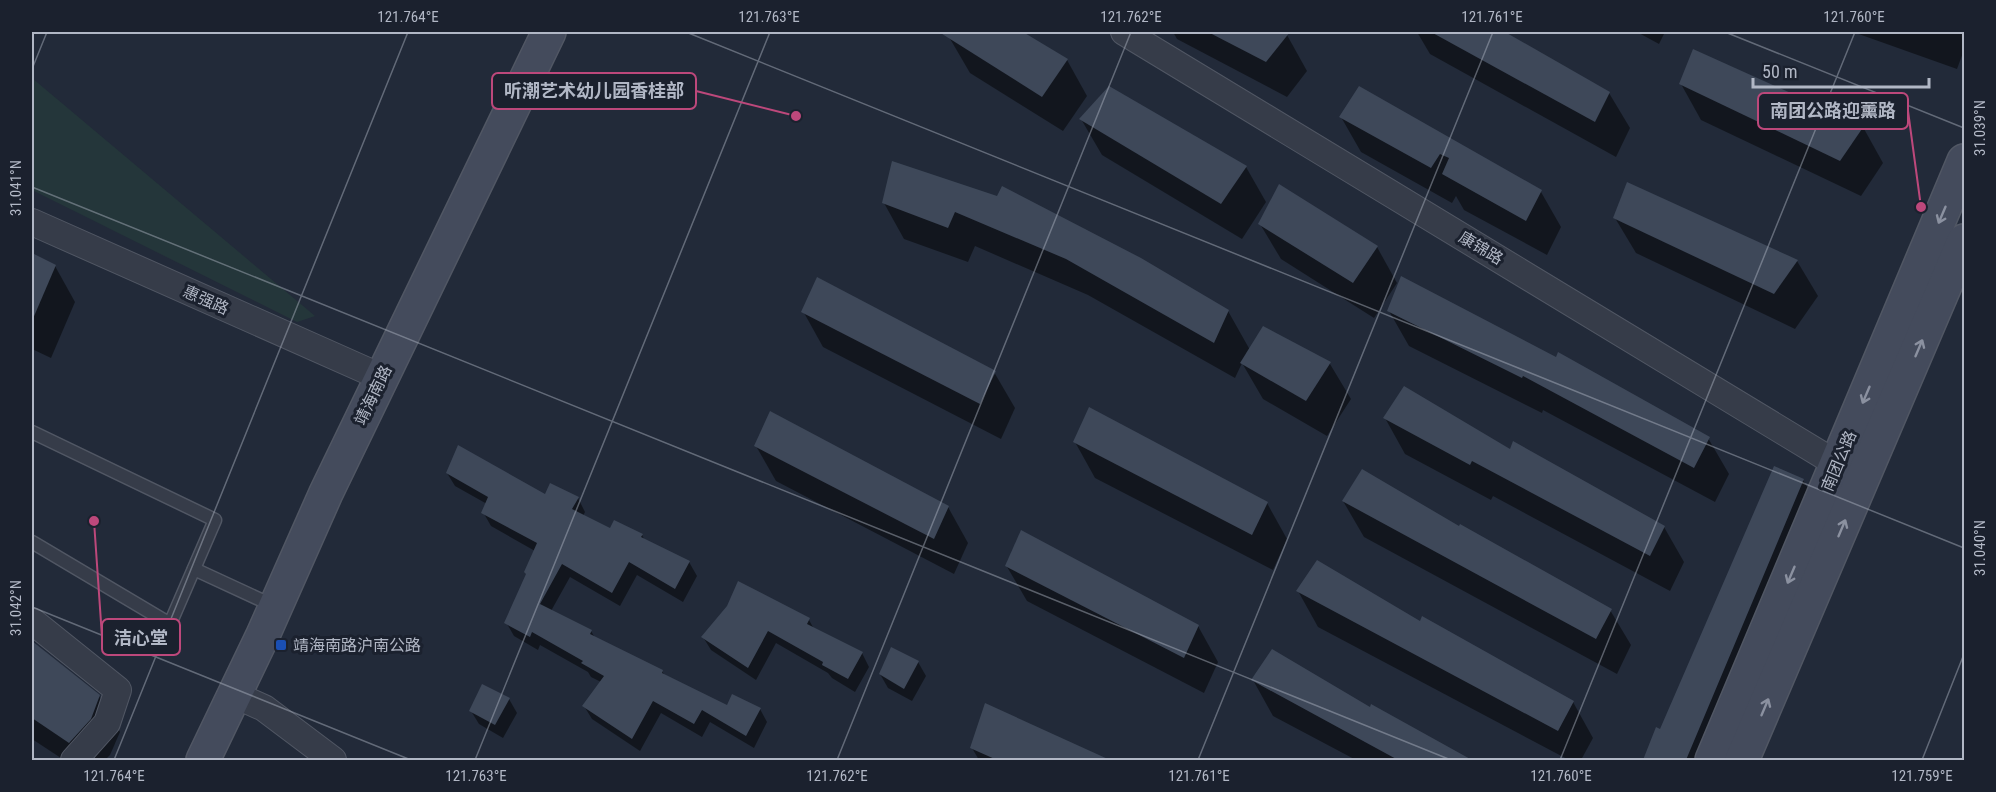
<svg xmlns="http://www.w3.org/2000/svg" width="1996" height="792" font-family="'Roboto Condensed','Noto Sans SC',sans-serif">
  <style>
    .green { fill: #24363a }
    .shadow { fill: #0007 }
    .building { fill: #3e4859 }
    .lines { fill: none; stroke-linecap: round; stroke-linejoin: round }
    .lane-casing { stroke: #515764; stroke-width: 15 }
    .street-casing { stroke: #515764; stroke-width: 28 }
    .secondary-casing { stroke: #515764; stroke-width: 36 }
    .lane { stroke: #363c49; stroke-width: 12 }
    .street { stroke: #363c49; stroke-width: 26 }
    .secondary { stroke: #444b5c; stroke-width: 33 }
    .oneway { stroke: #8b91a0 }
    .ticks { fill: none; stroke: #b1b7c5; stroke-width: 1.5; stroke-opacity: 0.45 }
    .transit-dot { fill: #1a4fb4; stroke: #1b212e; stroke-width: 2 }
    .labels { text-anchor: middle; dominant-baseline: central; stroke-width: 6; stroke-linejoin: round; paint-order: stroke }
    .street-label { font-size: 16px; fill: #b1b7c5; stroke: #1b212e }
    .poi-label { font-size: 16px; fill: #b1b7c5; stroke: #1b212e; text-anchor: start }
    .leader { fill: none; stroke: #bd487b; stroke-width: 2 }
    .callout-dot { fill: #bd487b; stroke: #1b212e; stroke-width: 2 }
    .callout { fill: #1b212e; stroke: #bd487b; stroke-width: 2 }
    .callout-label { font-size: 18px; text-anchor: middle; font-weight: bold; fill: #b1b7c5 }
    .neatline { fill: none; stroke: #b1b7c5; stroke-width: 2 }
    .ticks-label { font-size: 15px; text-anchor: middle; fill: #b1b7c5 }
  </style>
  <rect width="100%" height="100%" fill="#222a39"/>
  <path class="green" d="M32 78 315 316 297 322 32 190Z"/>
  <g class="shadow">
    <path d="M952 32H1020L1067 60 1087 96 1063 131 970 73 949 37Z"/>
    <path d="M1173 32H1280L1287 35 1307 71 1287 97 1177 39Z"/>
    <path d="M1417 32H1502L1609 93 1630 128 1616 157 1430 54Z"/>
    <path d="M1637 32H1665L1659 44Z"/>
    <path d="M1853 32H1964V50L1957 69Z"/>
    <path d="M1681 84 1863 127 1883 163 1861 196 1701 120Z"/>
    <path d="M1360 88 1541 192 1561 227 1547 255 1464 210 1456 196 1452 203 1361 152 1341 117Z"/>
    <path d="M1081 119 1246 167 1266 202 1242 239 1102 155Z"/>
    <path d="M893 163 1228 311 1250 350 1263 328 1330 364 1351 399 1327 436 1263 399 1242 363 1235 378 1088 295 975 246 968 262 904 239 884 203Z"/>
    <path d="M1615 218 1797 261 1818 296 1795 329 1636 253Z"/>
    <path d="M1260 224 1377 247 1397 283 1374 318 1281 259Z"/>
    <path d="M32 255 55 266 75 302 51 358 32 349Z"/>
    <path d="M803 311 994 372 1015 408 1001 439 823 347Z"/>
    <path d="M1389 311 1708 438 1729 474 1715 502 1543 410 1542 413 1409 346Z"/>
    <path d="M1385 418 1510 451 1664 527 1684 562 1670 591 1493 496 1491 500 1405 454Z"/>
    <path d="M1075 442 1267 503 1287 539 1273 570 1095 478Z"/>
    <path d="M756 446 948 507 968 543 954 574 776 481Z"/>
    <path d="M447 473 546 496 578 498 585 512 583 516 611 530 642 535 645 541 689 562 697 576 683 602 637 575 620 606 570 577 551 611 591 631 595 638 662 671 665 676 728 707 760 709 767 722 754 748 710 722 702 737 661 713 640 751 592 719 584 706 601 682 591 677 588 672 540 645 538 650 514 636 506 622 527 576 535 551 491 526 483 512 487 504 455 486Z"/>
    <path d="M1803 480 1815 500 1706 760H1645L1657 729 1661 731Z"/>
    <path d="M1343 501 1610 610 1631 645 1617 674 1364 537Z"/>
    <path d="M1006 565 1198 626 1218 662 1204 693 1027 601Z"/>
    <path d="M1298 591 1420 623 1573 702 1593 738 1581 760H1569L1318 627Z"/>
    <path d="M809 620 814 629 862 653 869 667 855 692 832 678 828 673 776 643 756 680 711 650 703 637Z"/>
    <path d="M32 644 99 696 120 732 110 755 105 760H64L32 739Z"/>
    <path d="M918 662 926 676 912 701 888 688 880 674Z"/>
    <path d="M1253 680 1371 709 1372 706 1469 760H1356L1273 716Z"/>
    <path d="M509 699 517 713 503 738 479 724 471 711Z"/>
    <path d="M986 705 1106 760H979L972 748Z"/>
  </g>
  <g class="building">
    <path d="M939 32H1023L1068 59 1042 97Z"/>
    <path d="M1208 32H1290L1266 62Z"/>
    <path d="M1431 32H1505L1610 92 1595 122Z"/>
    <path d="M1693 49 1864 126 1840 161 1679 84Z"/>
    <path d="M1109 86 1247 166 1221 204 1079 119Z"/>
    <path d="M1359 86 1542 190 1526 221 1442 174 1449 158 1440 154 1431 168 1339 117Z"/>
    <path d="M892 161 997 196 1002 186 1141 258 1229 310 1214 343 1066 259 955 212 948 228 882 203Z"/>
    <path d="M1627 182 1798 260 1774 294 1613 218Z"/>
    <path d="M1279 184 1378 246 1353 283 1258 224Z"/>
    <path d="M32 253 56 265 32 321Z"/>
    <path d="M1401 276 1556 357 1558 352 1710 437 1694 468 1523 376 1522 378 1387 311Z"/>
    <path d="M817 277 996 371 980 404 801 312Z"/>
    <path d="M1263 326 1331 362 1306 401 1240 363Z"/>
    <path d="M1404 386 1510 449 1513 441 1665 526 1650 556 1472 461 1470 465 1383 418Z"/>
    <path d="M1089 407 1268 502 1252 535 1073 442Z"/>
    <path d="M770 411 949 506 934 539 754 446Z"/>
    <path d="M458 445 545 494 550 483 579 497 572 509 610 528 614 520 643 534 641 537 690 561 675 589 629 562 612 593 562 564 540 604 592 630 590 634 663 670 662 673 727 705 732 694 761 708 746 736 702 710 694 724 653 701 632 739 582 706 604 676 581 663 583 661 532 632 530 637 504 623 526 574 524 572 537 543 481 513 488 497 446 473Z"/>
    <path d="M1774 466 1804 479 1686 760H1643L1656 727 1660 729Z"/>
    <path d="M1362 469 1459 526 1460 524 1612 609 1596 639 1342 501Z"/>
    <path d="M1021 530 1199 625 1184 658 1005 566Z"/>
    <path d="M1317 560 1420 621 1422 616 1574 701 1558 731 1296 591Z"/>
    <path d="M738 581 810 618 807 624 863 652 848 679 822 665 823 662 768 631 748 668 701 637 727 606Z"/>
    <path d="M32 641 100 695 91 719 69 743 32 718Z"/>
    <path d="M891 647 919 661 904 689 879 674Z"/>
    <path d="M1272 649 1370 707 1371 704 1472 760H1398L1251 680Z"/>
    <path d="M482 684 510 698 495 725 469 711Z"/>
    <path d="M985 703 1110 760H997L970 748Z"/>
  </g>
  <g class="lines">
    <g class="lane-casing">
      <g id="lane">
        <path d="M32 432 215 520 170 624 32 542"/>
        <path d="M194 569 274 606"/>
      </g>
    </g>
    <g class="street-casing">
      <g id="street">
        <path d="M1124 32 1837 464"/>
        <path d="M32 222 381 377"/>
        <path d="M32 621 118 690 107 723 74 760"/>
        <path d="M235 695 264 708 333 760"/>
      </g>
    </g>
    <g class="secondary-casing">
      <g id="secondary">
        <path d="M203 760 263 635 326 493 549 32"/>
        <path d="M1712 760 1964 161"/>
        <path d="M1742 760 1964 241"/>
      </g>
    </g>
    <use href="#lane" class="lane"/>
    <use href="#street" class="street"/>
    <use href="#secondary" class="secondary"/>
  </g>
  <defs><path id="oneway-shaft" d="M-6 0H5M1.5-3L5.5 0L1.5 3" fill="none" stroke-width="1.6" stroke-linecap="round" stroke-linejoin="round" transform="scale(1.5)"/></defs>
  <g class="oneway">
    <use href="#oneway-shaft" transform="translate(1942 215) rotate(113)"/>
    <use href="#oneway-shaft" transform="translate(1919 348) rotate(-67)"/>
    <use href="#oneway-shaft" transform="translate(1866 395) rotate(113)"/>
    <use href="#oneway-shaft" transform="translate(1842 528) rotate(-67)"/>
    <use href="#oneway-shaft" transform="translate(1791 575) rotate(113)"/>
    <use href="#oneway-shaft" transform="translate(1765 707) rotate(-67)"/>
  </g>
  <path class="ticks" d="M686 32 1964 548M1725 32 1964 128M32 69 47 32M32 187 1451 760M32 607 411 760M114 760 408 32M475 760 770 32M837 760 1131 32M1198 760 1493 32M1560 760 1855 32M1922 760 1964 654"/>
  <rect class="transit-dot" x="275" y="639" width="12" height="12" rx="3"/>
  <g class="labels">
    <g class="street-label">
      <text transform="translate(1481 248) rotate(31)">康锦路</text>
      <text transform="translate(206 300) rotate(24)">惠强路</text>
      <text transform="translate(373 395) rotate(-64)">靖海南路</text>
      <text transform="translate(1839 461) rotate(-67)">南团公路</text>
    </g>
    <g class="poi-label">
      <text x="293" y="645">靖海南路沪南公路</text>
    </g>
  </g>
  <path class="leader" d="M796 116L696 91M1921 207L1908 111M94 521L102 637"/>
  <g class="callout-dot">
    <circle cx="796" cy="116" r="6"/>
    <circle cx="1921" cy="207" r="6"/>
    <circle cx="94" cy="521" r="6"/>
  </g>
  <g class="callout">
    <rect x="492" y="73" width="204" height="36" rx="6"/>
    <rect x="1758" y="93" width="150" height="36" rx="6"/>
    <rect x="102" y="619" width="78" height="36" rx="6"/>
  </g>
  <g class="callout-label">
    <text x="594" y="97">听潮艺术幼儿园香桂部</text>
    <text x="1833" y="117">南团公路迎薰路</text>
    <text x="141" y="644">洁心堂</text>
  </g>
  <rect width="1996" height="792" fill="none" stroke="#1b212e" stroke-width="66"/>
  <path d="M1753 78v9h176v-9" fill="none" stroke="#b1b7c5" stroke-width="3"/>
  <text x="1762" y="78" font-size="18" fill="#b1b7c5" stroke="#1b212e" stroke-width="4.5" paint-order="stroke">50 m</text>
  <rect x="33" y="33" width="1930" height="726" class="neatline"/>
  <g class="ticks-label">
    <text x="408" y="22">121.764°E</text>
    <text x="769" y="22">121.763°E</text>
    <text x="1131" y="22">121.762°E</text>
    <text x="1492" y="22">121.761°E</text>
    <text x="1854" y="22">121.760°E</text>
    <text transform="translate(1980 128) rotate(-90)" y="5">31.039°N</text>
    <text transform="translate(16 188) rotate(-90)" y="5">31.041°N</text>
    <text transform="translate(1980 548) rotate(-90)" y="5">31.040°N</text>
    <text transform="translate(16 608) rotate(-90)" y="5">31.042°N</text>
    <text x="114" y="781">121.764°E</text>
    <text x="476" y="781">121.763°E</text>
    <text x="837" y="781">121.762°E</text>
    <text x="1199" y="781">121.761°E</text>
    <text x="1561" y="781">121.760°E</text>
    <text x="1922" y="781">121.759°E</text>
  </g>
</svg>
